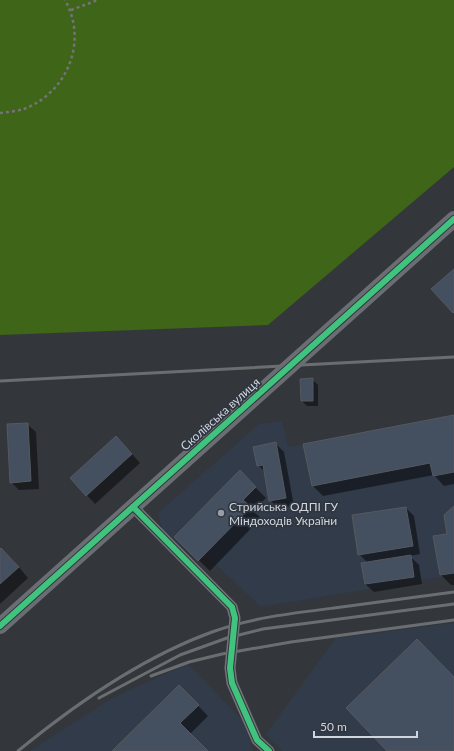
<svg xmlns="http://www.w3.org/2000/svg" width="454" height="751" font-family="Lato,sans-serif">
  <style>
    .built { fill: #323b4a }
    .green { fill: #3f6518 }
    .shadow { fill: #0007 }
    .building { fill: #444f5f; stroke: #56595e }
    .lines { fill: none; stroke-linecap: round; stroke-linejoin: round }
    .path { stroke: #737477; stroke-width: 2.5; stroke-dasharray: 3 3; stroke-linecap: butt }
    .street { stroke: #737477; stroke-width: 11 }
    .secondary { stroke: #6a6d71; stroke-width: 16 }
    .rail { stroke: #6b6e71; stroke-width: 3 }
    .cycleway-casing { stroke: #2f3640; stroke-width: 8 }
    .cycleway { stroke: #40c37c; stroke-width: 6 }
    .poi-dot { fill: #9a9ea4; stroke: #2f3640; stroke-width: 1.5 }
    .labels { text-anchor: middle; dominant-baseline: central; stroke-width: 3.5; stroke-linejoin: round; paint-order: stroke }
    .street-label { font-size: 12px; fill: #d1d5dc; stroke: #2f3640 }
    .poi-label { font-size: 12px; fill: #d1d5dc; stroke: #2f3640; text-anchor: start }
  </style>
  <rect width="100%" height="100%" fill="#33373c"/>
  <g class="built">
    <path d="M454 415V575L261 607 208 557H194L162 529 158 513 259 424 282 421 288 447Z"/>
    <path d="M454 623V751H282L266 734 336 638Z"/>
    <path d="M188 664 243 721 253 751H30L114 697Z"/>
  </g>
  <path class="green" d="M0 0H454V167L268 325 0 335Z"/>
  <g class="shadow">
    <path d="M312 379 318 385V406H307L302 401Z"/>
    <path d="M454 416V484L444 486 434 475 323 496 313 486Z"/>
    <path d="M27 424 36 432 39 489 19 490 11 482Z"/>
    <path d="M276 444 284 452 294 506 278 508 270 500 265 472 258 465Z"/>
    <path d="M124 445 140 463 95 504 71 478Z"/>
    <path d="M240 472 266 498 253 511 261 518 210 571 175 537Z"/>
    <path d="M454 507V585H451L441 575Z"/>
    <path d="M406 508 414 516 420 554 410 556 419 565 422 584 374 592 365 584 368 563 359 554Z"/>
    <path d="M0 550 12 559 28 578 0 604Z"/>
    <path d="M179 686 208 716 190 734 207 751H113Z"/>
  </g>
  <g class="building">
    <path d="M454 269V312L453 313 431 289Z"/>
    <path d="M313 378V401H301L300 379Z"/>
    <path d="M454 415V472L433 476 430 463 312 486 303 444Z"/>
    <path d="M28 423 31 481 10 483 7 424Z"/>
    <path d="M116 436 132 454 86 496 70 478Z"/>
    <path d="M276 442 286 498 269 501 263 465 257 466 253 447Z"/>
    <path d="M240 470 256 487 243 500 251 507 198 561 174 537Z"/>
    <path d="M454 506V573L440 575 433 536 447 534 444 515Z"/>
    <path d="M406 507 413 546 358 555 352 515Z"/>
    <path d="M1 548 19 567 0 584V549Z"/>
    <path d="M411 555 414 577 365 584 361 563Z"/>
    <path d="M417 639 454 677V751H387L346 708Z"/>
    <path d="M179 685 199 705 180 723 208 751H112Z"/>
  </g>
  <g class="lines">
    <g class="path">
      <path d="M71 10 98 0"/>
      <path d="M0 113C8 112 17 111 24 109 68 92 88 41 65 0"/>
    </g>
    <path class="street" d="M133 507 232 607 235 618 230 668 232 683 257 740 269 751"/>
    <path class="secondary" d="M0 626 454 219"/>
    <g class="rail">
      <path d="M0 381 454 357"/>
      <path d="M151 676 189 662 222 654 291 642 454 620"/>
      <path d="M99 698 180 655 227 638 263 629 454 604"/>
      <path d="M18 751C74 705 143 657 212 632 250 618 293 613 334 608 374 603 414 597 454 592"/>
    </g>
    <g class="cycleway-casing">
      <g id="cycleway">
        <path d="M133 507 232 607 235 618 230 668 232 683 257 740 269 751"/>
        <path d="M0 626 454 219"/>
      </g>
    </g>
    <use href="#cycleway" class="cycleway"/>
  </g>
  <circle class="poi-dot" cx="221" cy="513" r="4"/>
  <g class="labels">
    <g class="street-label">
      <text transform="translate(220 414) rotate(-42)">Сколівська вулиця</text>
    </g>
    <g class="poi-label">
      <text x="229" y="506">Стрийська ОДПІ ГУ<tspan x="229" dy="14">Міндоходів України</tspan></text>
    </g>
  </g>
  <path d="M314 731v6h103v-6" fill="none" stroke="#d1d5dc" stroke-width="2"/>
  <text x="320" y="731" font-size="12" fill="#d1d5dc" stroke="#2f3640" stroke-width="3" paint-order="stroke">50 m</text>
</svg>
